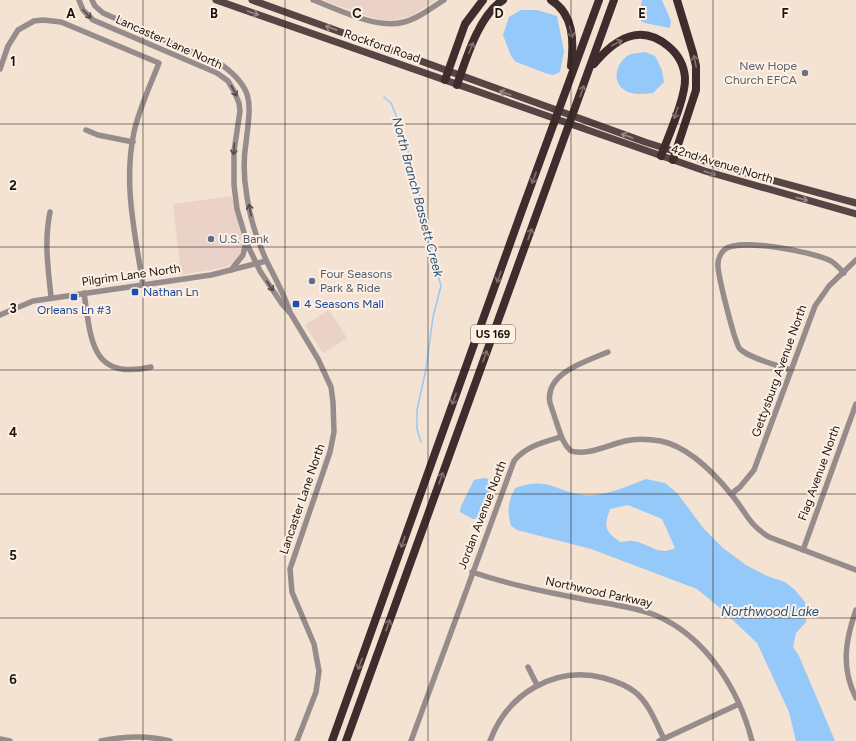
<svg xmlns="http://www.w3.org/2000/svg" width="856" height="741" font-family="Figtree,sans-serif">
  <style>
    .commercial { fill: #ead2c8 }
    .water { fill: #95c9fa; fill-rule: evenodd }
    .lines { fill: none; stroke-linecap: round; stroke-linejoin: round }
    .stream { stroke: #95c9fa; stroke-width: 1.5 }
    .minor { stroke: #978c8c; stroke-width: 5.5 }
    .major { stroke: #564544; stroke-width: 7 }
    .highway { stroke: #3f2c2c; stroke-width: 8 }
    .oneway { stroke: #9a8984 }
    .oneway2 { stroke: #534b48 }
    .oneway3 { stroke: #82716c }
    .grid { fill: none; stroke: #1b1510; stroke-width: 1; stroke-opacity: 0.55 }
    .worship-dot { fill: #6b7280; stroke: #fff0e4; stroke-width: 1.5 }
    .service-dot { fill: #5c6f8a; stroke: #fff0e4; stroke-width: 1.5 }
    .transit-dot { fill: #1a4fb4; stroke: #fff0e4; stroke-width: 1.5 }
    .labels { text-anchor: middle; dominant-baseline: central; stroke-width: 4; stroke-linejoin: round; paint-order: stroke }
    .shield { fill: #fff0e4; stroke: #5f5750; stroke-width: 1 }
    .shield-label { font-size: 11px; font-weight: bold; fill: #1b1510 }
    .street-label { font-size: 12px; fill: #1b1510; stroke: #fff0e4 }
    .worship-label { font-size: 12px; fill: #5b616d; stroke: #fff0e4; text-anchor: end }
    .service-label { font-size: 12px; fill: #4e5e75; stroke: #fff0e4; text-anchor: start }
    .transit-label { font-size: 12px; fill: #164399; stroke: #fff0e4; text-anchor: start }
    .water-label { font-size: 13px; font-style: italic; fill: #1d5381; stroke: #fff0e4 }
    .grid-label { font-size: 13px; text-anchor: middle; font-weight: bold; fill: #1b1510; stroke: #fff0e4; stroke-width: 4; stroke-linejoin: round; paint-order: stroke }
  </style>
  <rect width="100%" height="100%" fill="#f4e2d3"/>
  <g class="commercial">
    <path d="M322 0H436L409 17 387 21 376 19Z"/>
    <path d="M232 196 243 244 242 252 237 261 226 267 181 275 173 204Z"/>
    <path d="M329 310 347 338 323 353 305 325Z"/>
  </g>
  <g class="water">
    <path d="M642 0H662L671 21 670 28 645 23 638 19Z"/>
    <path d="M521 10H537L557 16 564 51 560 72 553 75 548 74 516 62 511 56 503 35 509 17Z"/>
    <path d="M645 52 655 56 662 70 664 82 653 93C645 94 636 95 628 92 612 85 614 66 627 56 631 53 640 53 645 52Z"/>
    <path d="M484 478 488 479 491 488 478 518 473 519 460 512 461 506 474 480Z"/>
    <path d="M646 479 665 483 677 493 704 529 723 548 746 565 767 576 785 582 795 590 805 602 806 622 796 633 793 647 799 656 835 741H796L789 712 757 643 720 608 697 589 591 549 517 530 511 526C507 511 508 502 515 488 549 476 554 491 584 495 604 497 628 486 646 479ZM628 505 662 519 675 548C660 557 648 543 633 541 629 540 624 542 620 542 604 530 604 527 610 509Z"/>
  </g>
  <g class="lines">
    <path class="stream" d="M384 97 391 103 403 132 424 212 430 246 441 286 433 317 426 369 417 410V429L421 442"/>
    <g class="minor">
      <path d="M79 0 83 10 93 20 217 73 228 81 234 91 239 103 240 111 234 151V185L237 209 248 246 260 271 282 304 291 314 318 359 331 387 333 402 334 432 330 452 290 569 292 592 314 644 319 671 316 692 297 741"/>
      <path d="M92 0 95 6 103 13 222 65C256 90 250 105 246 143 243 161 244 180 247 197 250 219 258 242 267 262 275 278 284 294 290 312"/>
      <path d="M313 0C338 9 377 30 404 22 418 19 431 8 444 0"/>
      <path d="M0 69 8 46 18 30 34 21 43 20 61 22 159 63C150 86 139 109 134 132 123 183 135 234 143 285"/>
      <path d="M86 130 98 135 133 142"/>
      <path d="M50 212C44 242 48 267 51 297"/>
      <path d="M231 270 243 255 246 242"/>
      <path d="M84 293C91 338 90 381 151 367"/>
      <path d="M0 315 33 301 211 275 266 261"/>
      <path d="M608 352C587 361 544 373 550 403 552 409 554 415 556 421 560 432 562 443 571 451 587 456 608 445 625 441 637 438 649 439 661 441 688 447 714 473 731 494 746 512 748 524 769 537L856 570"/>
      <path d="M790 370C777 365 749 358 740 349 735 344 717 273 718 264 718 259 721 253 724 250 738 237 814 252 831 261 836 264 840 269 844 273"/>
      <path d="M731 494 740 487 754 470 815 306 829 286 856 260"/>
      <path d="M803 550 856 404"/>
      <path d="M472 572C510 585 548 592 587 600 610 604 634 607 655 615 706 636 739 690 752 741"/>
      <path d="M856 610C845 641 841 668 856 698"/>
      <path d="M528 667 537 685"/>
      <path d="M0 739 10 741"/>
      <path d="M101 741C125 736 146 735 170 741"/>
      <path d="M411 741 514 461C526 446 544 442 561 437"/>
      <path d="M490 741C507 694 555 665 604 678 615 681 626 685 635 692 649 703 656 723 664 739"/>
      <path d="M659 741 739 704"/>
    </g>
    <g class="major">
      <path d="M216 0 705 171 856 214"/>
      <path d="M252 0 645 142 717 165 856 203"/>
    </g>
    <g class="highway">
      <path d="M551 0C574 14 574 42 571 66"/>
      <path d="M594 64C614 40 639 22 668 46 678 54 684 65 685 78 686 97 668 137 661 156"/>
      <path d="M445 80 465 24 483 0"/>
      <path d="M457 85C466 59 479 15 503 0"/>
      <path d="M673 160 696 90V66L693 53 677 0"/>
      <path d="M332 741 521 213 599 0"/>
      <path d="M346 741 614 0"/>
    </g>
  </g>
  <defs><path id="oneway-shaft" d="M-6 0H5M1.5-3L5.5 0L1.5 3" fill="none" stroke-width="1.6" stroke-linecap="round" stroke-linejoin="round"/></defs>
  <g class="oneway">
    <use href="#oneway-shaft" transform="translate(253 13) rotate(20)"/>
    <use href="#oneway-shaft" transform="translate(331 28) rotate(-160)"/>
    <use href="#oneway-shaft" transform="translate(505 93) rotate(-161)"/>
    <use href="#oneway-shaft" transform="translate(627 136) rotate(-160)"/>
    <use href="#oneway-shaft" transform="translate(710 173) rotate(18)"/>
    <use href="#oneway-shaft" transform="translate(802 199) rotate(15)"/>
  </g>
  <g class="oneway2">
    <use href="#oneway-shaft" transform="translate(87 14) rotate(46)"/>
    <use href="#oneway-shaft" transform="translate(234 91) rotate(63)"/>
    <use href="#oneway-shaft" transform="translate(234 149) rotate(95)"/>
    <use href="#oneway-shaft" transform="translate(250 210) rotate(-102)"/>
    <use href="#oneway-shaft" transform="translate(270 286) rotate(57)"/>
  </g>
  <g class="oneway3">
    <use href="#oneway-shaft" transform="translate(571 32) rotate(77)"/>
    <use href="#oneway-shaft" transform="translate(617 43) rotate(-28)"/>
    <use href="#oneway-shaft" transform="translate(471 48) rotate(-67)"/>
    <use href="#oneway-shaft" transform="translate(695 61) rotate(-101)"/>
    <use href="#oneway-shaft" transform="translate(582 91) rotate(-71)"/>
    <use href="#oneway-shaft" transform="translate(676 113) rotate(109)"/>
    <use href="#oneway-shaft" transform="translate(534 178) rotate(110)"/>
    <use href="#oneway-shaft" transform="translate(530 234) rotate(-70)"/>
    <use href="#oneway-shaft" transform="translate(499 277) rotate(109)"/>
    <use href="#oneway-shaft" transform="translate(485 356) rotate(-70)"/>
    <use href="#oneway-shaft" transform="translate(454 399) rotate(110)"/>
    <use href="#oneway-shaft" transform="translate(441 478) rotate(-70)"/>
    <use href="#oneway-shaft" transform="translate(403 542) rotate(110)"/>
    <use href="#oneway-shaft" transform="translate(388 625) rotate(-70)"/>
    <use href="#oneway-shaft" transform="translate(360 664) rotate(110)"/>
  </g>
  <path class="grid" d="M143 0V741M285 0V741M428 0V741M571 0V741M713 0V741M0 124H856M0 247H856M0 370H856M0 494H856M0 618H856"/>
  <circle class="worship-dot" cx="805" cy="73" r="4"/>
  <g class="service-dot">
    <circle cx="211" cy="239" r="4"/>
    <circle cx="312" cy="281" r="4"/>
  </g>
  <g class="transit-dot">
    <rect x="131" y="288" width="8" height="8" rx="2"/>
    <rect x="70" y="293" width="8" height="8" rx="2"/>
    <rect x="292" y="300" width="8" height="8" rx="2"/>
  </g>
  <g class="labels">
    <rect class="shield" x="471" y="325" width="44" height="18" rx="3"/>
    <g class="shield-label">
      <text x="493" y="334">US 169</text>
    </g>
    <g class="street-label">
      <text transform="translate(169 42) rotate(24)">Lancaster Lane North</text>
      <text transform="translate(382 46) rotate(19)">Rockford Road</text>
      <text transform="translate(722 164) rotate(17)">42nd Avenue North</text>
      <text transform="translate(131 275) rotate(-8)">Pilgrim Lane North</text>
      <text transform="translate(779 371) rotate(-70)">Gettysburg Avenue North</text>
      <text transform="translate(819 473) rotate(-70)">Flag Avenue North</text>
      <text transform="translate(302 499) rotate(-71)">Lancaster Lane North</text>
      <text transform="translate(482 515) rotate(-69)">Jordan Avenue North</text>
      <text transform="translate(599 592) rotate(12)">Northwood Parkway</text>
    </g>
    <g class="worship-label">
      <text x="797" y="66">New Hope<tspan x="797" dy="14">Church EFCA</tspan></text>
    </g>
    <g class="service-label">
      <text x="219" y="239">U.S. Bank</text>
      <text x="320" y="274">Four Seasons<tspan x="320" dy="14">Park &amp; Ride</tspan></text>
    </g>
    <g class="transit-label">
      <text x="143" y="292">Nathan Ln</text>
      <text x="304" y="304">4 Seasons Mall</text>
      <text x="74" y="310" text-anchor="middle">Orleans Ln #3</text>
    </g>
    <g class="water-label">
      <text transform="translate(418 197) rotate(75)">North Branch Bassett Creek</text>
      <text x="770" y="611">Northwood Lake</text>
    </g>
  </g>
  <g class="grid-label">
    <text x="71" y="18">A</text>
    <text x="214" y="18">B</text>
    <text x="357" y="18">C</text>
    <text x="499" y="18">D</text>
    <text x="642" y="18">E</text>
    <text x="785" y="18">F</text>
    <text x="13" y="66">1</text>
    <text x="13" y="190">2</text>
    <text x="13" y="313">3</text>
    <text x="13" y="437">4</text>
    <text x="13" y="560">5</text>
    <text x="13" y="684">6</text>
  </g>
</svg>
